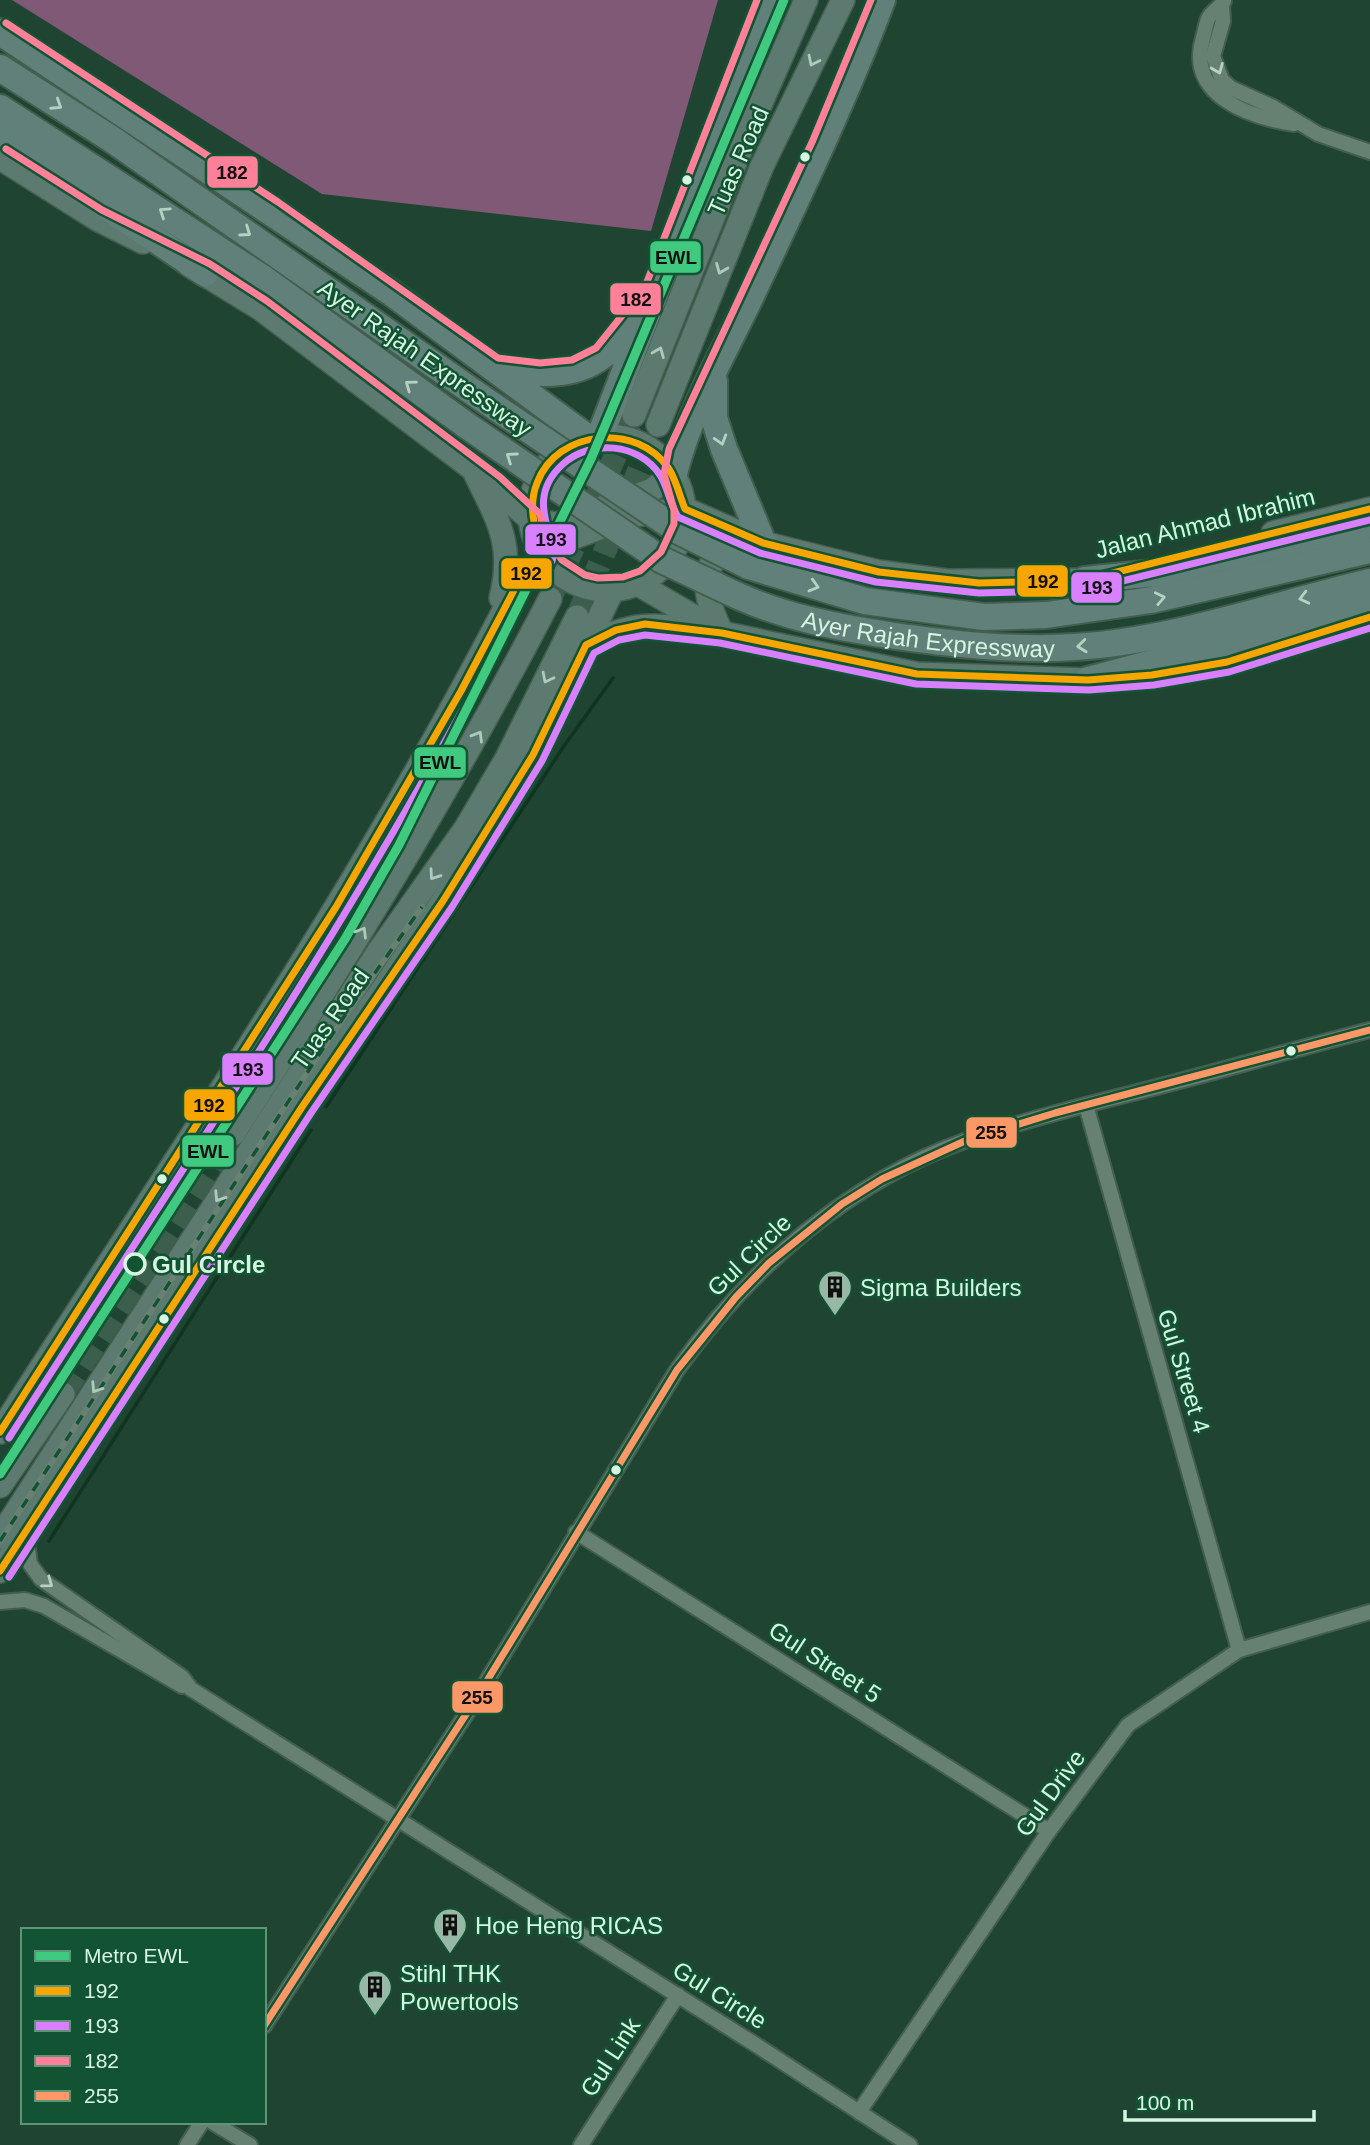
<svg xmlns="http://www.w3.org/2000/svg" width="1370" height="2145" font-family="Arial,sans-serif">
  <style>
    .green { fill: #805976 }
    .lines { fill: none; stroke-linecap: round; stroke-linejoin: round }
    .stream { stroke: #0f3521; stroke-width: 3.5 }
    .primary-tunnel { stroke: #3b5f4c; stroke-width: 23; stroke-dasharray: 23 11; stroke-linecap: butt }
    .minor-casing { stroke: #435e4f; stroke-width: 18 }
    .primary-casing { stroke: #435e4f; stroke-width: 26 }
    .motorway-casing { stroke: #435e4f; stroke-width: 30 }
    .minor { stroke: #668072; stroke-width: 14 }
    .primary { stroke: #5c7a70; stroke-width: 23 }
    .motorway { stroke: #608079; stroke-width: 26 }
    .rail-casing { stroke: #688173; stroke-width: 6 }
    .rail { stroke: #115333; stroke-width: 3.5; stroke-dasharray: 10; stroke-linecap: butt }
    .motorway-bridge-casing { stroke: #435e4f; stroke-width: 30; stroke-linecap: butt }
    .motorway-bridge { stroke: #608079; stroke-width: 26 }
    .bus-1-casing { stroke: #115333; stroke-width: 12 }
    .bus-2-casing { stroke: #115333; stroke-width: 12 }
    .bus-3-casing { stroke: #115333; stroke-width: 12 }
    .bus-4-casing { stroke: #115333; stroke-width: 12 }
    .bus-1 { stroke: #f7a600; stroke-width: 7 }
    .bus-2 { stroke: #d880ff; stroke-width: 7 }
    .bus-3 { stroke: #ff8098; stroke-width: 7 }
    .bus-4 { stroke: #fc9868; stroke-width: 7 }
    .metro-1-casing { stroke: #115333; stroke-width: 14 }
    .metro-1 { stroke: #40ca80; stroke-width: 9 }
    .oneway { stroke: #accbb9 }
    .oneway2 { stroke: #b5d3c0 }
    .oneway3 { stroke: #b3d3c2 }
    .bus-dot { fill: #d7f6e1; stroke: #115333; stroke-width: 2.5 }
    .stop-dot { fill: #115333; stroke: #d7f6e1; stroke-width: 3.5 }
    .labels { text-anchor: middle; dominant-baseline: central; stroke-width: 5; stroke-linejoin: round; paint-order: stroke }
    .street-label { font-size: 24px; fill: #d7f6e1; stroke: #115333 }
    .stop-label { font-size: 24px; font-weight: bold; fill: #d7f6e1; stroke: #115333; text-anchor: start }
    .poi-label { font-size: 24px; fill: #d7f6e1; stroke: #115333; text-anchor: start }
    .line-badge { stroke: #115333; stroke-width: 2.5 }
    .pale-badge-label { font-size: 19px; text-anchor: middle; font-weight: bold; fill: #111 }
  </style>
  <rect width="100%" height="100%" fill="#204432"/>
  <path class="green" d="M12 0H718L651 231 322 194Z"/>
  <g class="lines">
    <g class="stream">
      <path d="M326 1107 564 746 613 678"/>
      <path d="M49 1541 311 1130"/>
    </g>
    <g class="primary-tunnel">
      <path d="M550 599 634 415"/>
      <path d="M577 617 658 425"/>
      <path d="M63 1394 233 1134"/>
    </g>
    <g class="minor-casing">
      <g id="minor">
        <path d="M1224 1C1220 7 1213 11 1209 17 1206 22 1205 31 1203 38 1186 95 1248 117 1294 124"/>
        <path d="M1222 4 1223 21 1213 56 1222 80 1231 88 1273 107 1318 134 1370 152"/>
        <path d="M1086 1105 1239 1650"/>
        <path d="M576 1532 1049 1831"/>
        <path d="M26 1535 30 1564 41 1579 182 1677 191 1689 753 2043 910 2145"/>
        <path d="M0 1602 25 1600 44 1606 182 1686"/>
        <path d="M264 2026 474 1702 677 1370C750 1268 848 1182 967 1140 1025 1120 1085 1105 1145 1090 1220 1071 1295 1049 1370 1030"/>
        <path d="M859 2112 1049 1831 1128 1725 1239 1650 1370 1612"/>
        <path d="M212 2122 250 2145"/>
        <path d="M187 2145 202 2122"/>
        <path d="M581 2145 678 1995"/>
      </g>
    </g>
    <g class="primary-casing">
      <g id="primary">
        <path d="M0 158 97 219 143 242"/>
        <path d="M189 265 261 309 473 469 531 520"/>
        <path d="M634 415 736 160 806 0"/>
        <path d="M658 425 762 166 843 0"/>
        <circle cx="607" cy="513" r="77"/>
        <path d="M476 475C499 522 514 545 501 598"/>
        <path d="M531 520 557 524 652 490 674 473"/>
        <path d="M1273 533 1370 509"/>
        <path d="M636 583 722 633 917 674 1088 680 1152 675 1227 662 1370 617"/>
        <path d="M722 633C713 615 696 577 715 560 721 555 732 551 739 548"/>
        <path d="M586 645C639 619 655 625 712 632"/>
        <path d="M233 1134C346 960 454 784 550 599"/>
        <path d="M0 1432C179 1152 369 878 519 581L543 556 567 540 634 515 685 509 763 543 879 572 947 581 1085 580 1100 577"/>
        <path d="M0 1486 63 1394"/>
        <path d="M0 1537 377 954 466 828 507 758 577 617"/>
        <path d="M0 1571 302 1107 443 901 502 808 533 755 613 589"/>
      </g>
    </g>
    <g class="motorway-casing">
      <g id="motorway">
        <path d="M0 32 392 293 588 438"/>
        <path d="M0 68 113 140 483 399"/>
        <path d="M0 108 264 279 466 425"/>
        <path d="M0 134 205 273"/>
        <path d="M495 368C531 373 571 380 602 356 617 346 628 323 639 309"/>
        <path d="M714 381V418L724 449 763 543"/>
        <path d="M600 436 768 0"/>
        <path d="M674 473C689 414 721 357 748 302 795 202 843 103 882 0"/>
        <path d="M749 566 865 601 984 617 1046 615 1151 600 1370 550"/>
        <path d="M1085 580 1154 573 1370 524"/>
        <path id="s1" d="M736 595C784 617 836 627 889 635 950 644 1013 651 1075 647 1174 641 1273 605 1370 582"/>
        <path d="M1088 680 1261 634 1370 600"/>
      </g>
    </g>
    <use href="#minor" class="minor"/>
    <use href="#primary" class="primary"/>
    <use href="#motorway" class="motorway"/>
    <g class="rail-casing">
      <path id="rail" d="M0 1541 349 1009 422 907"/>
    </g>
    <use href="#rail" class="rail"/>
    <g class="motorway-bridge-casing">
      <g id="motorway-bridge">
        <path d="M483 399 679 531 749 566"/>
        <path d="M466 425 662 560 736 595"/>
      </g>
    </g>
    <use href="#motorway-bridge" class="motorway-bridge"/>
    <g class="bus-1-casing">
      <g id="bus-1">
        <path d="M0 1432 336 907 461 691 519 581 543 556C536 532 527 508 537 483 557 429 638 422 669 469 676 480 680 497 685 509L763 543 879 572 979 583 1085 580 1370 509"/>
        <path d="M0 1571 302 1107 443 901 533 755 586 645 616 630 645 624 722 633 917 674 1088 680 1152 675 1227 662 1370 617"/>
      </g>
    </g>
    <g class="bus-2-casing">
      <g id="bus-2">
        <path d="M9 1438C175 1179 350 925 493 653 504 632 514 609 526 589 533 579 548 572 552 561 561 540 521 502 563 464 591 439 639 443 660 475 668 488 670 504 678 517L760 553 876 582 979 593 1086 590 1370 520"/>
        <path d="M9 1577 311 1113 452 907 542 761 594 653 619 640 645 635 720 643 916 684 1089 690 1154 685 1229 672 1370 628"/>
      </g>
    </g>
    <g class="bus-3-casing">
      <g id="bus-3">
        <path d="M6 23 278 202 498 358 540 363 572 360 596 348 645 287 757 0"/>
        <path d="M6 149 102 210 210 264 267 301 500 477 540 514 545 535 562 560 585 575 598 578 623 577 640 571 661 552 674 524V510L664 474 669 449 813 140 871 0"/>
      </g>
    </g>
    <g class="bus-4-casing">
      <path id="bus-4" d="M264 2026 474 1702 677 1370 736 1297 769 1263 842 1204 882 1179 967 1140 1055 1113 1370 1030"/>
    </g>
    <use href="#bus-1" class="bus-1"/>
    <use href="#bus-2" class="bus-2"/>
    <use href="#bus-3" class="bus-3"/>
    <use href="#bus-4" class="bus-4"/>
    <g class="metro-1-casing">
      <path id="metro-1" d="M0 1474 345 939 399 845 591 459 784 0"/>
    </g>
    <use href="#metro-1" class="metro-1"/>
  </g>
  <defs><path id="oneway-chevron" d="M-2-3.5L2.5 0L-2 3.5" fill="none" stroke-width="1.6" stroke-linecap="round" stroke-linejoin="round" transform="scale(1.75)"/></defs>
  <g class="oneway">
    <use href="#oneway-chevron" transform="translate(813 61) rotate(116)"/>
    <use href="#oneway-chevron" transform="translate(721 269) rotate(112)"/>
    <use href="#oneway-chevron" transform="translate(659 352) rotate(-68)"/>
    <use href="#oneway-chevron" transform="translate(547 678) rotate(117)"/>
    <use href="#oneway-chevron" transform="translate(478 736) rotate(-59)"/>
    <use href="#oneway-chevron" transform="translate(434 875) rotate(125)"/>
    <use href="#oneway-chevron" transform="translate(362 932) rotate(-59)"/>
    <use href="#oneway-chevron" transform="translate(219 1197) rotate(123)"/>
    <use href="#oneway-chevron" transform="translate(96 1388) rotate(123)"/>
  </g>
  <g class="oneway2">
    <use href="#oneway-chevron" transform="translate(1218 69) rotate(68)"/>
    <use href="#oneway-chevron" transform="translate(48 1583) rotate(36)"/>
  </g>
  <g class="oneway3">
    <use href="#oneway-chevron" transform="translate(57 105) rotate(33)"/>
    <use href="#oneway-chevron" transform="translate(164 212) rotate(-146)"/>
    <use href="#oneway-chevron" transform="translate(246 232) rotate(35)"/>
    <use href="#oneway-chevron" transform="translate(410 385) rotate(-144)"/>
    <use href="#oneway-chevron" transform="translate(721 440) rotate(73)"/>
    <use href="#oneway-chevron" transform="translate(511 457) rotate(-145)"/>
    <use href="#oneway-chevron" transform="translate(814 586) rotate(16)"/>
    <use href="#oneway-chevron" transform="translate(1160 598) rotate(-12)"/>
    <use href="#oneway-chevron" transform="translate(1304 598) rotate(166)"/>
    <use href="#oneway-chevron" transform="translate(1082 646) rotate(174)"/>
  </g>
  <defs>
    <g id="building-pin" transform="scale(1.75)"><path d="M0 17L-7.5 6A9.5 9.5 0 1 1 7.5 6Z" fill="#97b8a4" stroke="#115333"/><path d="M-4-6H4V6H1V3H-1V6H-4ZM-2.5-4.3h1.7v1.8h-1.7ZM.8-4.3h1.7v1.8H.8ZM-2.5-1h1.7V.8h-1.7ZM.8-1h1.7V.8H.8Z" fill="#111"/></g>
  </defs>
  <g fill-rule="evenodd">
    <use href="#building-pin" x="835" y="1287"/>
    <use href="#building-pin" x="450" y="1925"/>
    <use href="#building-pin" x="375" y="1987"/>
  </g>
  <g class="bus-dot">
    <circle cx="805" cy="157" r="6"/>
    <circle cx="687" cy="180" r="6"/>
    <circle cx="1291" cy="1051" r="6"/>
    <circle cx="162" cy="1179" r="6"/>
    <circle cx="164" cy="1319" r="6"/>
    <circle cx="616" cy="1470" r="6"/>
  </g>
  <circle class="stop-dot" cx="135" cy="1264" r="10"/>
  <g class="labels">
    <g class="street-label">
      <text transform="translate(738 161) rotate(-66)">Tuas Road</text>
      <text transform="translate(425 358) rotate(35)">Ayer Rajah Expressway</text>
      <text transform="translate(1205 523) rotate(-14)">Jalan Ahmad Ibrahim</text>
      <text stroke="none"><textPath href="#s1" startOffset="198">Ayer Rajah Expressway</textPath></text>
      <text transform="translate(330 1019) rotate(-55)">Tuas Road</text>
      <text transform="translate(749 1255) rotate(-44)">Gul Circle</text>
      <text transform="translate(1184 1371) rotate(73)">Gul Street 4</text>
      <text transform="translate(825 1662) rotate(33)">Gul Street 5</text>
      <text transform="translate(1050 1793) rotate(-54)">Gul Drive</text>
      <text transform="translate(720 1995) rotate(32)">Gul Circle</text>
      <text transform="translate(610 2057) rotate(-57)">Gul Link</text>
    </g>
    <g class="stop-label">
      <text x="152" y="1264">Gul Circle</text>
    </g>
    <g class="poi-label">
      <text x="860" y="1287">Sigma Builders</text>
      <text x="475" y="1925">Hoe Heng RICAS</text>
      <text x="400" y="1973">Stihl THK<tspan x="400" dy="28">Powertools</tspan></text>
    </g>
  </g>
  <g class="line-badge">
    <rect x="206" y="155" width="53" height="34" rx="7" fill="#ff8098"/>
    <rect x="649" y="240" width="53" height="34" rx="7" fill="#40ca80"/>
    <rect x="609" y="282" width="53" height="34" rx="7" fill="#ff8098"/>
    <rect x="524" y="523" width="53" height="33" rx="7" fill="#d880ff"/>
    <rect x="500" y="557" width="53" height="33" rx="7" fill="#f7a600"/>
    <rect x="1016" y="564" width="53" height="34" rx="7" fill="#f7a600"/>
    <rect x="1070" y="571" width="53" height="33" rx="7" fill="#d880ff"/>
    <rect x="413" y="746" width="54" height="33" rx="7" fill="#40ca80"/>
    <rect x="221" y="1052" width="53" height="34" rx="7" fill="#d880ff"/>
    <rect x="183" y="1088" width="53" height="34" rx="7" fill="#f7a600"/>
    <rect x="965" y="1116" width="53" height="33" rx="7" fill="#fc9868"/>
    <rect x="181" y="1134" width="54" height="34" rx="7" fill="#40ca80"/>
    <rect x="451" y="1680" width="53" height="34" rx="7" fill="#fc9868"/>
  </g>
  <g class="pale-badge-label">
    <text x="232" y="179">182</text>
    <text x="676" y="264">EWL</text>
    <text x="636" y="306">182</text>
    <text x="551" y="546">193</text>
    <text x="526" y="580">192</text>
    <text x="1043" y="588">192</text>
    <text x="1097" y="594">193</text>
    <text x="440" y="769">EWL</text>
    <text x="248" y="1076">193</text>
    <text x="209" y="1112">192</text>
    <text x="991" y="1139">255</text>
    <text x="208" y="1158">EWL</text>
    <text x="477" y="1704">255</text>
  </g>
  <rect x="21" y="1928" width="245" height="196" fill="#115333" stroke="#609479" stroke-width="2"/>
  <rect x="35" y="1951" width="35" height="10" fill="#40ca80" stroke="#609479" stroke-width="2"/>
  <text x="84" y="1963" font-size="21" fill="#d7f6e1">Metro EWL</text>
  <rect x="35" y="1986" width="35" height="10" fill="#f7a600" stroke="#609479" stroke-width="2"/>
  <text x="84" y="1998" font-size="21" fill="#d7f6e1">192</text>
  <rect x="35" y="2021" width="35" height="10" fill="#d880ff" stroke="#609479" stroke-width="2"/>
  <text x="84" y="2033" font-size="21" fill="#d7f6e1">193</text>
  <rect x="35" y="2056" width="35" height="10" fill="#ff8098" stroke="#609479" stroke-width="2"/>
  <text x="84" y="2068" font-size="21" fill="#d7f6e1">182</text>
  <rect x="35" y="2091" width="35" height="10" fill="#fc9868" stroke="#609479" stroke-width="2"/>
  <text x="84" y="2103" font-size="21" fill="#d7f6e1">255</text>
  <path d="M1125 2110v10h189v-10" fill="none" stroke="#d7f6e1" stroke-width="3.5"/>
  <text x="1136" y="2110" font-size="21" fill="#d7f6e1" stroke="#115333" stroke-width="5" paint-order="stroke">100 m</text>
</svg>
